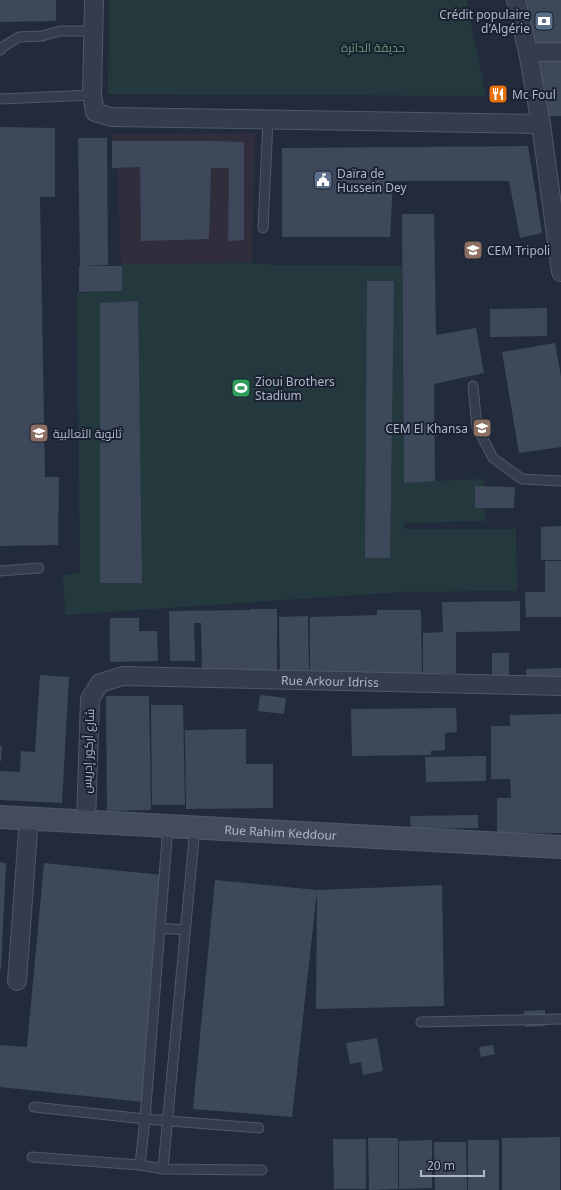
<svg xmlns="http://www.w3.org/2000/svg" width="561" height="1190" font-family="'Noto Sans',Cairo,sans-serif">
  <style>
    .medical { fill: #302d3d }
    .green { fill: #23393d }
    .building { fill: #3d495b }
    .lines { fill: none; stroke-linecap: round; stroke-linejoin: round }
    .service-casing { stroke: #505867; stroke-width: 11 }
    .minor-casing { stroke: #505867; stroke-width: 20 }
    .secondary-casing { stroke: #505867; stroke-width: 24 }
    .service { stroke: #353d4c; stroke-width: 9 }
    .minor { stroke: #353d4c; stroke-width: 18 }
    .secondary { stroke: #434c5f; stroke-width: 22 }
    .labels { text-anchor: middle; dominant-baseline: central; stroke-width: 4; stroke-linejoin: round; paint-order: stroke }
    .poi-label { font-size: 12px; fill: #b0b8c8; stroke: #1a2231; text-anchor: start }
    .park-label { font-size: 12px; fill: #669a74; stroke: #1a2231 }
    .street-label { font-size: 12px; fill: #b0b8c8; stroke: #1a2231 }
  </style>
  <rect width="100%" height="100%" fill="#212b3c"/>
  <path class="medical" d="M255 133 252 263 121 264 117 168H112V134Z"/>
  <g class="green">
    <path d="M109 0H466L486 96 108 94Z"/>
    <path d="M252 263 277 265 402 266 404 482 484 479 485 521 404 523V529H516L517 591 402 592 65 615 63 575 80 573 77 293 122 291 121 264Z"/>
  </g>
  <g class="building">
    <path d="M0 0H56V21L0 22Z"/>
    <path d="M522 0H561V42L530 43Z"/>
    <path d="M534 59H561V116H545Z"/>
    <path d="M0 127 55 128V197H40L45 477H59L58 545 0 546Z"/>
    <path d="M78 138H107L108 265 80 266Z"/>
    <path d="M112 141H211L244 142V240L228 241 229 168H211L209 239 141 241 140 167 112 168Z"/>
    <path d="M528 146 542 233 520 238 509 181H393L390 237H282V148Z"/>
    <path d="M402 214H434L436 335 476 328 484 373 434 384 435 481 404 483Z"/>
    <path d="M79 266H122V291L79 292Z"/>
    <path d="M367 281H394L390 558H365Z"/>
    <path d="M138 301 142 583H100V303Z"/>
    <path d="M547 308V336L490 337V309Z"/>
    <path d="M555 343 561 377V447L519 453 502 352Z"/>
    <path d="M475 486 515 487 514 508H475Z"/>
    <path d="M561 526V560H541V527Z"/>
    <path d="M545 561H561V617H526L525 592H545Z"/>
    <path d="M520 601V631L456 632V673H423V633L443 632 442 602Z"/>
    <path d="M250 609H277V670L202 671 201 623H194L195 661H170L169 611 250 610Z"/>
    <path d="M377 610H421L422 678 310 680V617L377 615Z"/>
    <path d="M308 616 309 675 280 676 279 617Z"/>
    <path d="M110 618H139V631H157L158 661 110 662Z"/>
    <rect x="492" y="653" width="17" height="26"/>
    <path d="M561 668V684H526V669Z"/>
    <path d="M40 675 69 677 62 803 0 800V771L20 772 21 751 35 752Z"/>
    <path d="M260 695 286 698 284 714 258 711Z"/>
    <path d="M106 696H149L151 810 107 811Z"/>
    <path d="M151 705H183L185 805H152Z"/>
    <path d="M456 708 457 732 445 733V750L431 751V755L352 756 351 709Z"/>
    <path d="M561 714V833L497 834V798H511L510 779H491V726H510V715Z"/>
    <path d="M246 729V764H273V808L186 809 185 730Z"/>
    <path d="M0 746H2L1 761H0Z"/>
    <path d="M486 756V781L426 782 425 757Z"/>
    <path d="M478 815V828L411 829 410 816Z"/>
    <path d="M0 862 6 863 1 969H0Z"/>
    <path d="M44 863 162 875 143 1102 0 1087V1045L27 1047Z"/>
    <path d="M215 880 317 890 442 885 444 1006 316 1009 317 891 292 1117 193 1109Z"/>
    <path d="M545 1010V1026L525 1027 524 1011Z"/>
    <path d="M377 1038 383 1071 363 1075 361 1062 350 1064 346 1043Z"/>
    <path d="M493 1045 495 1054 481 1057 479 1047Z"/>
    <path d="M560 1137V1190H502V1138Z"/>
    <path d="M368 1138H398V1189L369 1190Z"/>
    <path d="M333 1139H366V1189H334Z"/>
    <path d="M432 1140V1188L399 1189V1141Z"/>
    <rect x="468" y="1140" width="31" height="50"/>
    <path d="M434 1142H466L467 1190H435Z"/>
  </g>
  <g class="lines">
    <g class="service-casing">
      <g id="service">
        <path d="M0 50 4 46 19 37 42 36 60 31H93"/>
        <path d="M0 99 92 95"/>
        <path d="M263 228 268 120"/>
        <path d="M473 386 477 427 493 458 522 479 561 481"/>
        <path d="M0 571 39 568"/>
        <path d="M160 928 185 930"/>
        <path d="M421 1022 561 1019"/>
        <path d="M34 1107 145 1119 259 1128"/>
        <path d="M32 1157 140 1165 163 1169 262 1170"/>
        <path d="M140 1165 145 1119 168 826"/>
        <path d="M163 1169 195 828"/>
      </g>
    </g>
    <g class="minor-casing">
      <g id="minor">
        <path d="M94 0 92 95 95 112 111 117 541 124"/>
        <path d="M516 0 528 52 541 124 561 272"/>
        <path d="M528 52H561"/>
        <path id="s1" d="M86 822 90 699 100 683 123 676 561 686"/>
        <path d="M17 981 29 818"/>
      </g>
    </g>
    <g class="secondary-casing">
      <g id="secondary">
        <path id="s2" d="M0 817 561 847"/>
      </g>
    </g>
    <use href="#service" class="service"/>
    <use href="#minor" class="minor"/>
    <use href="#secondary" class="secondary"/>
  </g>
  <defs>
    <g id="bank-square" transform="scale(1)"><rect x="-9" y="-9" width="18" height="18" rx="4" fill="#5c6f8a" stroke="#1a2231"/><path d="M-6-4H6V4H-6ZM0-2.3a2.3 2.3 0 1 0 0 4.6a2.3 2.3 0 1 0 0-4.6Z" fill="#fff"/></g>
    <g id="restaurant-square" transform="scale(1)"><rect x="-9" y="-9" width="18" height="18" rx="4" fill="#e8710a" stroke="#1a2231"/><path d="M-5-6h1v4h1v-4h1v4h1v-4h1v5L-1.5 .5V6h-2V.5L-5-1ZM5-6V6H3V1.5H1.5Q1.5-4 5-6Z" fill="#fff"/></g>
    <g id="civic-square" transform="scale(1)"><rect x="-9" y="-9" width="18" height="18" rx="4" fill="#5c6f8a" stroke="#1a2231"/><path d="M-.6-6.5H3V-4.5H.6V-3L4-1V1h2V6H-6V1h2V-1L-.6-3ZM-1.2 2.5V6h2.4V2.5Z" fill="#fff"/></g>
    <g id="school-square" transform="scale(1)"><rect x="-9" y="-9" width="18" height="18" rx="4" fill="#8d6e63" stroke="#1a2231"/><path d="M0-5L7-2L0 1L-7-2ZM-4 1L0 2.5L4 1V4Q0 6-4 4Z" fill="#fff"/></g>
    <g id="stadium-square" transform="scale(1)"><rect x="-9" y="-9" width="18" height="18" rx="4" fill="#2e9e5b" stroke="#1a2231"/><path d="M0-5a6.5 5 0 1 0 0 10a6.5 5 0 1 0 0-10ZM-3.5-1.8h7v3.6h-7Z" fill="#fff"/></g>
  </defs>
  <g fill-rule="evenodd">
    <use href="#bank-square" x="544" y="21"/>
    <use href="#restaurant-square" x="498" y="94"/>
    <use href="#civic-square" x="323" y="180"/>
    <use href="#school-square" x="473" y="250"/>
    <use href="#stadium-square" x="241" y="388"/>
    <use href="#school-square" x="482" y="428"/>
    <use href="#school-square" x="39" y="433"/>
  </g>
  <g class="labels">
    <g class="poi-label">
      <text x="530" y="14" text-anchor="end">Crédit populaire<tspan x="530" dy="14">d'Algérie</tspan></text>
      <text x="512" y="94">Mc Foul</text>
      <text x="337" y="173">Daïra de<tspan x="337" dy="14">Hussein Dey</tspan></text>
      <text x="487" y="250">CEM Tripoli</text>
      <text x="255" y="381">Zioui Brothers<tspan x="255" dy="14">Stadium</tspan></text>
      <text x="468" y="428" text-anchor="end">CEM El Khansa</text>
      <text x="53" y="433">ثانوية الثعالبية</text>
    </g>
    <g class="park-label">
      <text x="373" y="47">حديقة الدائرة</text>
    </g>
    <g class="street-label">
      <text stroke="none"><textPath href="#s1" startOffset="373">Rue Arkour Idriss</textPath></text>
      <text transform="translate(88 751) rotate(-88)">شارع أركور إدريس</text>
      <text stroke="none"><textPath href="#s2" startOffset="281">Rue Rahim Keddour</textPath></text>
    </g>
  </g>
  <path d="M421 1170v6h63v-6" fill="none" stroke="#b0b8c8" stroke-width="2"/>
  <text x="427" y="1170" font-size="12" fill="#b0b8c8" stroke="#1a2231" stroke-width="3" paint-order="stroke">20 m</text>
</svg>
